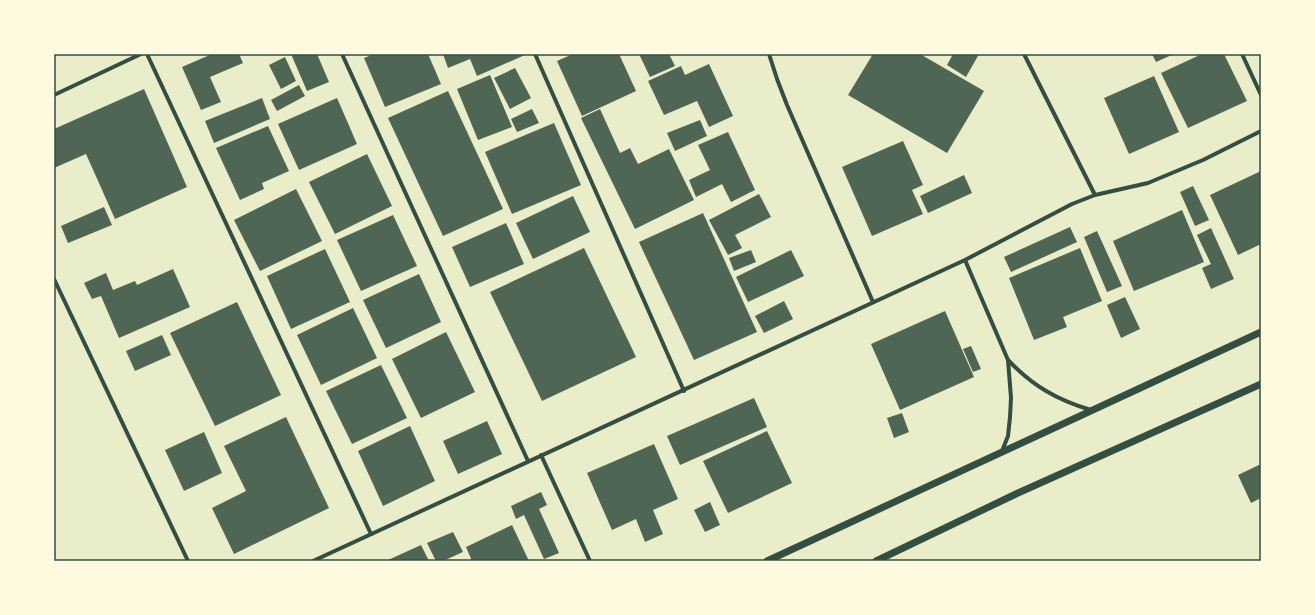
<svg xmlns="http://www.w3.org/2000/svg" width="1315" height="615" font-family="'Work Sans',sans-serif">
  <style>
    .building { fill: #4f6655 }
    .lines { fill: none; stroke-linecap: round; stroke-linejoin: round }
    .minor { stroke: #344e41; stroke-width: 4 }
    .tertiary { stroke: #344e41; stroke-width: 7 }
    .neatline { fill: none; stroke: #344e41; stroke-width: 1.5 }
  </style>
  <rect width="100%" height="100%" fill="#e9edc9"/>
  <g class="building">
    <path d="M212 54H239L243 63 210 77 221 102 201 110 182 67Z"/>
    <path d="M291 54H317L329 82 307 91Z"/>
    <path d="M374 54H428L441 84 385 107 364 58Z"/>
    <path d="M443 54H524L525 55 477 76 470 59 448 68Z"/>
    <path d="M573 54H619L636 91 582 116 557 61Z"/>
    <path d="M639 54H669L675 66 650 77Z"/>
    <path d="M873 54H920L984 91 947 153 848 95Z"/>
    <path d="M953 54H979L966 77 947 65Z"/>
    <path d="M1152 54H1174L1156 62Z"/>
    <path d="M1202 54H1224L1247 101 1188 128 1161 73Z"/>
    <path d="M285 57 296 81 281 89 269 65Z"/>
    <path d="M709 64 733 116 709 127 697 101 664 115 648 81 681 66 685 75Z"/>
    <path d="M515 68 531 98 510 109 494 78Z"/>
    <path d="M490 75 512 127 478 140 457 89Z"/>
    <path d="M1154 76 1179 132 1129 154 1104 98Z"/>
    <path d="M299 85 305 96 277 111 271 100Z"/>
    <path d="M144 89 187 187 115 219 86 154 54 168V129Z"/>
    <path d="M448 91 503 209 443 236 388 118Z"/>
    <path d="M262 98 270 119 214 143 205 121Z"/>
    <path d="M337 98 357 144 299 170 278 124Z"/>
    <path d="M532 109 539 123 517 132 511 119Z"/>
    <path d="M600 109 620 153 630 148 638 164 669 149 694 200 635 229 581 118Z"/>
    <path d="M700 120 707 136 675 151 667 133Z"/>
    <path d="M554 123 581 185 512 214 485 152Z"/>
    <path d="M268 126 289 171 262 183 264 189 240 200 216 148Z"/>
    <path d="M728 132 755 190 731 202 722 184 696 197 689 180 710 170 698 145Z"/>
    <path d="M903 141 923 185 912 190 923 214 872 236 842 167Z"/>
    <path d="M367 154 392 206 335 234 309 182Z"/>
    <path d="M1261 171V244L1238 255 1210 195Z"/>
    <path d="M964 175 972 193 928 213 920 196Z"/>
    <path d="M1193 186 1209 220 1195 226 1180 192Z"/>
    <path d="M296 189 322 241 260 271 234 220Z"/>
    <path d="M759 194 771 217 735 235 742 248 728 255 709 220Z"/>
    <path d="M573 196 590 232 533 259 516 223Z"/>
    <path d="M104 207 112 225 68 243 61 226Z"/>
    <path d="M1182 210 1204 262 1134 291 1113 241Z"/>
    <path d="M703 213 757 332 694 360 639 242Z"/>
    <path d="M393 215 417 266 361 291 337 240Z"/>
    <path d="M506 223 524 264 470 287 452 247Z"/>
    <path d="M1070 227 1077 242 1011 272 1004 257Z"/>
    <path d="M1211 228 1234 279 1211 289 1202 268 1211 264 1197 235Z"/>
    <path d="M1097 231 1122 286 1107 292 1084 237Z"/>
    <path d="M584 248 636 357 542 401 490 292Z"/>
    <path d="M1080 248 1102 301 1063 317 1067 327 1034 340 1009 278Z"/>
    <path d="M325 249 350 302 291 329 267 276Z"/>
    <path d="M751 250 756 262 734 271 729 258Z"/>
    <path d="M791 250 804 276 748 302 736 277Z"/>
    <path d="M173 269 190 307 119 338 101 296 92 299 84 283 106 273 113 290 135 281 137 285Z"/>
    <path d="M419 274 441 322 386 348 363 300Z"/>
    <path d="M1125 297 1140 329 1121 338 1107 305Z"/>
    <path d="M784 301 793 319 764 333 755 316Z"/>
    <path d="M237 302 281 395 215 426 170 333Z"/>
    <path d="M353 308 377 358 321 385 297 335Z"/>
    <path d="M945 311 974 377 900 410 871 344Z"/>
    <path d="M446 332 475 392 421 418 392 359Z"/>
    <path d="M162 335 171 355 135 371 126 351Z"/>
    <path d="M971 346 981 369 973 372 963 349Z"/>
    <path d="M381 365 407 418 352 444 326 391Z"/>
    <path d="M754 398 767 427 680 465 667 436Z"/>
    <path d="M902 413 909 432 894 438 887 418Z"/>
    <path d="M286 417 329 508 234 554 212 508 246 491 224 446Z"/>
    <path d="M487 421 502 454 458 474 443 441Z"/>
    <path d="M410 426 435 481 383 506 358 451Z"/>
    <path d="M767 431 792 483 728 513 703 461Z"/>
    <path d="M204 432 222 473 184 491 165 450Z"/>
    <path d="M654 444 678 499 653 510 663 534 645 542 636 519 612 530 587 473Z"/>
    <path d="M1261 464V498L1251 503 1238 475Z"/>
    <path d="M541 492 547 505 539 509 559 553 544 559 524 515 516 519 511 506Z"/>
    <path d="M710 502 720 525 705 532 694 510Z"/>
    <path d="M512 525 529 561H472L466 547Z"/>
    <path d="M453 532 463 552 443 561H436L427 543Z"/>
    <path d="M421 545 429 561H386Z"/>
  </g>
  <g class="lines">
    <g class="minor">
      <path d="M147 54 371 534"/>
      <path d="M342 54 528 461"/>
      <path d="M535 54 684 391"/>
      <path d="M769 54 777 79 787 105 873 302"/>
      <path d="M1024 54 1095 195"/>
      <path d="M1242 54 1261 95"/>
      <path d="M54 95 141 54"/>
      <path d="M965 260 1008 360 1011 398 1010 417 1008 436 1002 451"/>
      <path d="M54 279 188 561"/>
      <path d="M1008 360C1033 386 1057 400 1091 410"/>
      <path d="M541 455 590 561"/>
      <path d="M313 561 965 260 1072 204 1095 195 1148 183 1203 160 1261 131"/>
    </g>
    <g class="tertiary">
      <path d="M767 561 1261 332"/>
      <path d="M876 561 1018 493 1261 384"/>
    </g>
  </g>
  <rect width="1315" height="615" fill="none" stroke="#fefae0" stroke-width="110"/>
  <rect x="55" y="55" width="1205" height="505" class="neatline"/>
</svg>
